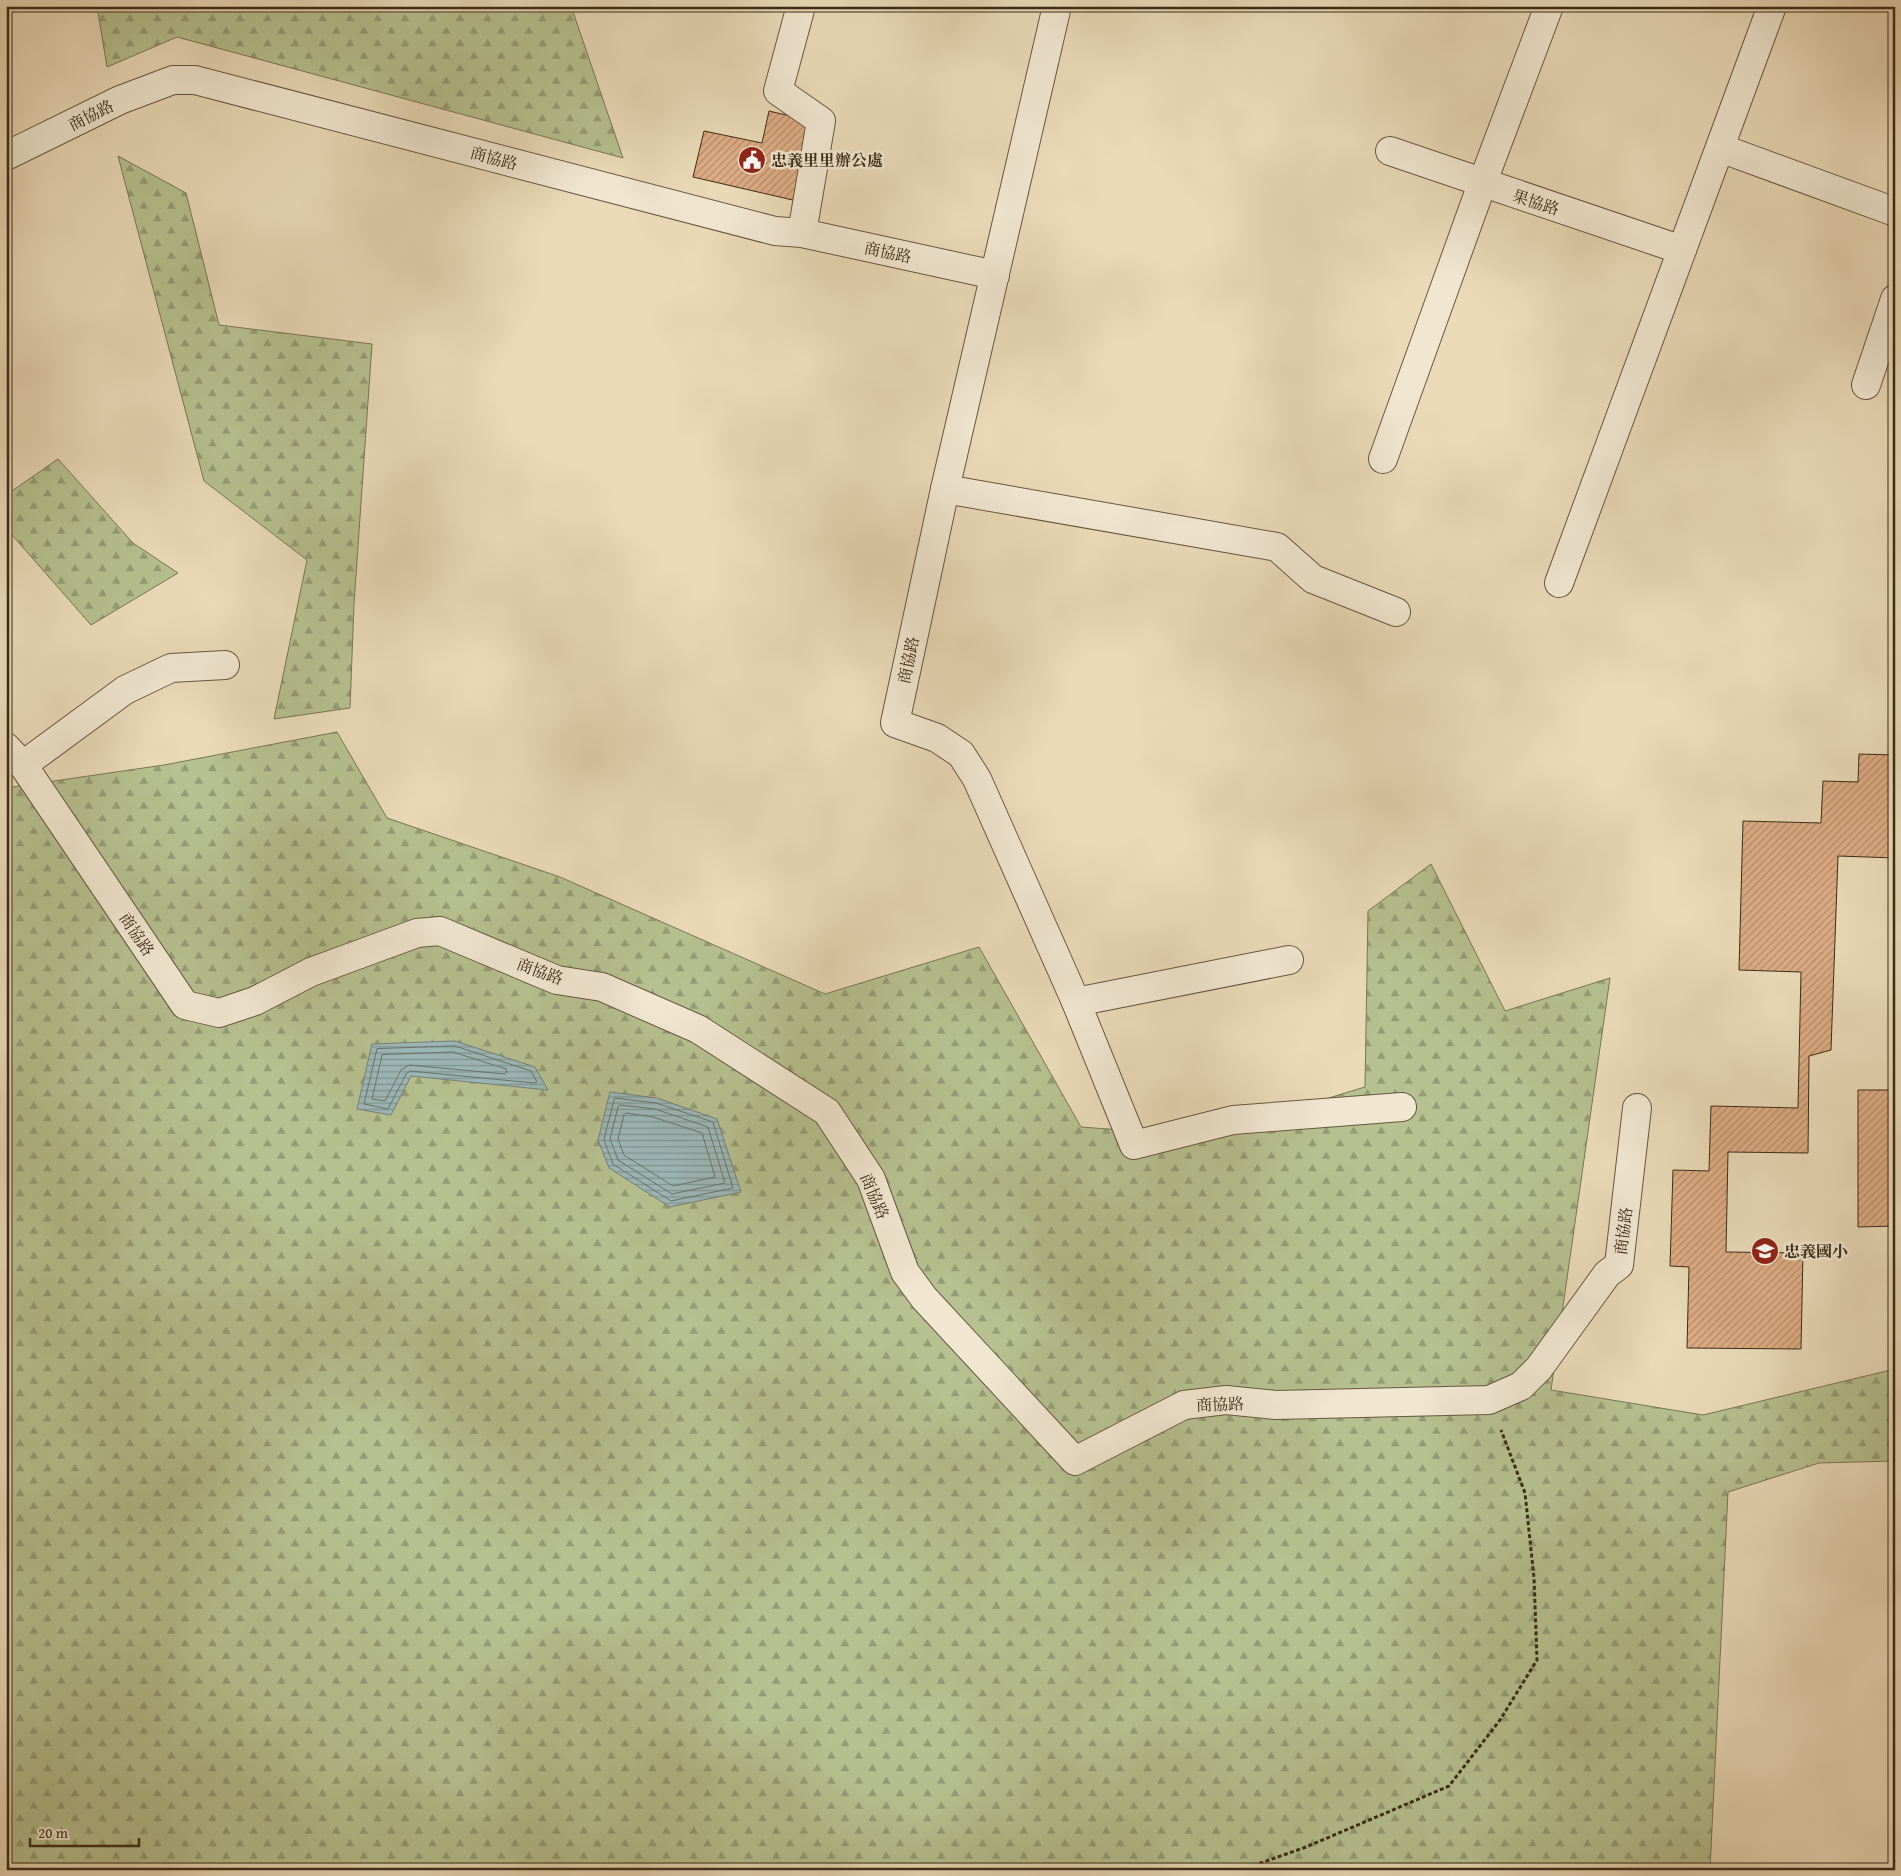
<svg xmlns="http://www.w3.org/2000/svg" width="1901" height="1876" font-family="'Gentium Book Plus','Noto Serif TC',serif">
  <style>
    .forest { fill: url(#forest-firs); stroke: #787654 }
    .water { fill: url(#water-rules); stroke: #758078 }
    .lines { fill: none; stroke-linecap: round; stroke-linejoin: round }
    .shore { stroke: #6c7268; stroke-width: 1 }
    .building { fill: url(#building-hatch); stroke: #3b2b17 }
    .minor-casing { stroke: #67573f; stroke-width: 30 }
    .path { stroke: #3b2b17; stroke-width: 3; stroke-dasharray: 4 2.5; stroke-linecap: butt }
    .minor { stroke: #f1e7d1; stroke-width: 28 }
    .labels { text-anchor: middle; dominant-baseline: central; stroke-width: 5; stroke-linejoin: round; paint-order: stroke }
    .street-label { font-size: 16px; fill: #3b2b17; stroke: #f1e7d1 }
    .poi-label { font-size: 16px; font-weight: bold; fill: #3b2b17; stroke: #f1e7d1; text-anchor: start }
  </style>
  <defs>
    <pattern id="forest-firs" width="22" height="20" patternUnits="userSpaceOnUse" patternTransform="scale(1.25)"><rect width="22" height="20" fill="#b6c090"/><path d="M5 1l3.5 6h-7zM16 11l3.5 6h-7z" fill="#959c75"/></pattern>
    <pattern id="water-rules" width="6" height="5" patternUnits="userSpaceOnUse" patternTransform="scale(1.25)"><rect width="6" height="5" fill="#9cb8b9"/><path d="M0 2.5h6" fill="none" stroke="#809695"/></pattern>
    <pattern id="building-hatch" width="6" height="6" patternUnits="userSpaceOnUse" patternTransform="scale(1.25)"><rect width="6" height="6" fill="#deac84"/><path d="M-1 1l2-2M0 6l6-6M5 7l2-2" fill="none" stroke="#b58c6b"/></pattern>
  </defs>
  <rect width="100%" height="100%" fill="#eadab8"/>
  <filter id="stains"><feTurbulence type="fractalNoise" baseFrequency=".004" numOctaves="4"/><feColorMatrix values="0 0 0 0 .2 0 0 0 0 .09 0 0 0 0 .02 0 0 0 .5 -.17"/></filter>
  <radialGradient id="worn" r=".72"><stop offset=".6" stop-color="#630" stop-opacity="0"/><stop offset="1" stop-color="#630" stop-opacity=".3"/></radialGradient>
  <g class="forest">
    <path d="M97 6H571L623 158 177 37 107 67Z"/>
    <path d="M118 156 186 193 219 325 372 344 354 604 350 708 274 719 307 560 204 481Z"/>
    <path d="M58 459 133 543 178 573 91 625 6 528V495Z"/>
    <path d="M337 732 387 818 560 877 825 994 979 947 1081 1127 1203 1136 1365 1087 1368 911 1431 864 1505 1011 1610 978 1551 1390 1703 1415 1895 1369V1461L1819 1463 1728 1492 1710 1870H6V788L164 765Z"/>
  </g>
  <g class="water">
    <path d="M455 1041 535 1067 548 1090 411 1076 391 1115 357 1109 372 1044Z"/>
    <path d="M610 1092 657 1098 717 1119 741 1192 670 1207 609 1168 598 1140Z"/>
  </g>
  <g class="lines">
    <g class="shore">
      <path d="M455 1046 531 1071 537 1082 534 1083 410 1071 406 1074 388 1109 364 1104 377 1049Z"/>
      <path d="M453 1052 506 1069 507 1072 505 1074 409 1065 401 1070 385 1101 372 1099 382 1055Z"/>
      <path d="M615 1098 656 1103 713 1122 733 1188 671 1201 613 1164 604 1140Z"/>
      <path d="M620 1105 655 1109 708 1127 725 1183 672 1194 618 1160 610 1139 618 1107Z"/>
      <path d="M626 1113 653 1117 702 1133 715 1177 673 1186 624 1155 618 1139 624 1115Z"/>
    </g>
  </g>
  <g class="building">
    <path d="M769 111 816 122 797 201 693 177 704 131 762 143Z"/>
    <path d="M1859 754 1895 755V858L1838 856 1831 1050 1809 1056 1808 1153 1728 1152 1726 1252 1803 1253 1801 1349 1687 1348 1689 1267 1670 1266 1673 1170 1709 1171 1711 1106 1798 1108 1801 972 1739 970 1743 821 1821 823 1823 781 1858 782Z"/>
    <path d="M1858 1090H1895V1226L1858 1227Z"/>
  </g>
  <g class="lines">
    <g class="minor-casing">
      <g id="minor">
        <path d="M801 6 778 91 821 121 802 233"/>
        <path d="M1057 6 945 489 895 723 937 738 961 754 977 779 1076 1002 1134 1145 1233 1120 1402 1107"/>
        <path d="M1720 148 1895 212"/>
        <path d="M1390 151 1682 250"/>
        <path d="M6 156 120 100 173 80H195L775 231 802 233 995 275"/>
        <path d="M1866 385 1895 299"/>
        <path d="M1383 459 1482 184 1549 6"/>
        <path d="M945 489 1277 547 1313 579 1396 612"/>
        <path d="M1559 583 1772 6"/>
        <path d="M6 747 23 765 185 1005 219 1013 255 1001 311 972 417 933 440 931 557 980 602 987 698 1029 827 1112 871 1179 905 1272 924 1298 1075 1461 1184 1405 1226 1400 1276 1405 1489 1400 1521 1386 1539 1368 1607 1274 1619 1265 1637 1108"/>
        <path d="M23 765 125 690 171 668 225 665"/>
        <path d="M1076 1002 1289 960"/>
      </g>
    </g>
    <path class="path" d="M1241 1870 1306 1847 1449 1786 1500 1720 1537 1660 1534 1578 1525 1493 1501 1430"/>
    <use href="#minor" class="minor"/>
  </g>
  <defs>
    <g id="civic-disc" transform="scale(1.4375)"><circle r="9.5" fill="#8f2418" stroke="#f1e7d1"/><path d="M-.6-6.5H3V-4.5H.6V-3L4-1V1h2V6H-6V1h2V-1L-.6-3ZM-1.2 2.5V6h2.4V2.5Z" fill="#fff"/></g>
    <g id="school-disc" transform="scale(1.4375)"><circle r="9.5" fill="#8f2418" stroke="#f1e7d1"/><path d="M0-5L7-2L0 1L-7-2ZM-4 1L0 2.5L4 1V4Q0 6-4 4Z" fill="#fff"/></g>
  </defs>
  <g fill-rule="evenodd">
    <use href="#civic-disc" x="752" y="160"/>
    <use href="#school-disc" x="1765" y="1251"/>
  </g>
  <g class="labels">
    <g class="street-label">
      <text transform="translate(91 115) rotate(-27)">商協路</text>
      <text transform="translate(494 158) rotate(15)">商協路</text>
      <text transform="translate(1536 202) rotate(18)">果協路</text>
      <text transform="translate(888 252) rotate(12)">商協路</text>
      <text transform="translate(908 660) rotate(-78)">商協路</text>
      <text transform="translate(137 934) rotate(56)">商協路</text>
      <text transform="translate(540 971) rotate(20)">商協路</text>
      <text transform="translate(875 1196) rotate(67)">商協路</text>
      <text transform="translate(1623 1231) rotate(-83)">商協路</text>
      <text transform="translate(1220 1404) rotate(-2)">商協路</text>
    </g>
    <g class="poi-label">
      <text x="771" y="160">忠義里里辦公處</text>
      <text x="1784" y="1251">忠義國小</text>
    </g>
  </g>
  <rect width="1901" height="1876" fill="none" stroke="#eadab8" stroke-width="25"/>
  <rect x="8" y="8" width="1886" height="1861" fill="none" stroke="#3b2b17" stroke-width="2.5"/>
  <rect x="12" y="12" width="1876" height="1851" fill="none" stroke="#3b2b17"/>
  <path d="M30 1838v8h109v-8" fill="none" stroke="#3b2b17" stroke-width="2.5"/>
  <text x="38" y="1838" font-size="15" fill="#3b2b17" stroke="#f1e7d1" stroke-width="4" paint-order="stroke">20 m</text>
  <rect width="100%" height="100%" filter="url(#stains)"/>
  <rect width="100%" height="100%" fill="url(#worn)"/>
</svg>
